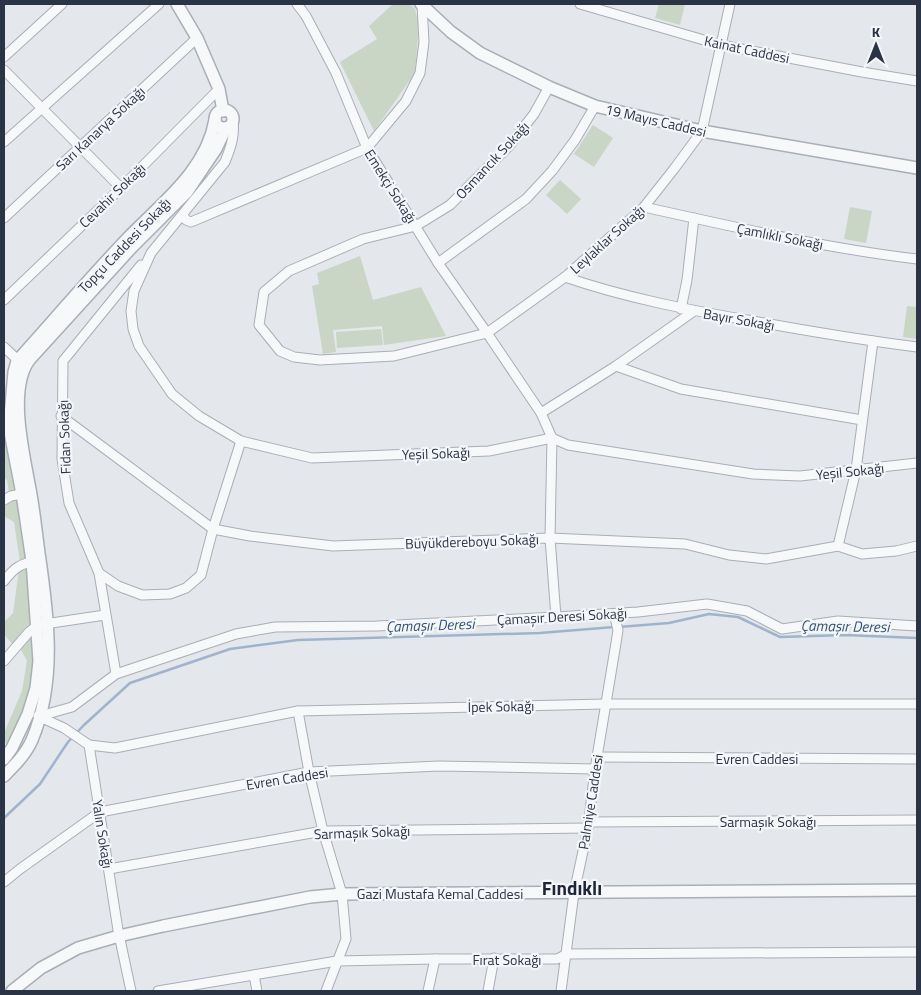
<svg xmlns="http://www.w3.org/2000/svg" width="921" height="995" font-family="'Titillium Web',sans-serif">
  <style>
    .green { fill: #c9d6c5 }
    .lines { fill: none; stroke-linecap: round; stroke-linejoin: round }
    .stream { stroke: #9fb4cc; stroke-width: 2.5 }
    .minor-casing { stroke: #a9aeb7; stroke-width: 11 }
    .tertiary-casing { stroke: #a9aeb7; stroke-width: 14 }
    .minor { stroke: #f7f8fa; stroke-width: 9 }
    .tertiary { stroke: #f7f8fa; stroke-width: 11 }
    .labels { text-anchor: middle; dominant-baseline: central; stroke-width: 4.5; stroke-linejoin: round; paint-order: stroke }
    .street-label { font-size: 14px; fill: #2b3445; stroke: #f4f6f9 }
    .water-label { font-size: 15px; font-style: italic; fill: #34527a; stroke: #f4f6f9 }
    .district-label { font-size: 19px; font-weight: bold; fill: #1d2536; stroke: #f4f6f9 }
  </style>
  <rect width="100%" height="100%" fill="#e4e7ec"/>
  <g class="green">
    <path d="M393 4H410L415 9 419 26 415 73 374 131 340 62 377 39 369 26Z"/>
    <path d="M659 4H685L680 25 655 18Z"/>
    <path d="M593 125 613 138 594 167 574 154Z"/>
    <path d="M560 180 581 199 567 214 546 195Z"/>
    <path d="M850 207 872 211 866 243 844 239Z"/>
    <path d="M360 256 373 300 421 287 446 336 384 345 382 326 333 330 336 352 323 354 312 286 319 284 317 273Z"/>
    <path d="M907 306 917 307V339L903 337Z"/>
    <path d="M381 329 383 345 337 348 336 332Z"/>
    <path d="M7 430 29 566 35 659 29 698 17 729 7 744 4 741V733L22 691 27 661 16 640 12 644 4 634V622L13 613 20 562 14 522 4 516V507L10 499 7 480 4 478V432Z"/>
  </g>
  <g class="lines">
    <g class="stream">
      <path d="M619 627 669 623 709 614 738 617 780 637 845 635 917 638"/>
      <path d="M4 818 40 784 68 742 84 725 130 683 230 649 298 640 540 633 614 627"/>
    </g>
    <g class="minor-casing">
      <g id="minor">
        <path d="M297 4 306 16 336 73 367 148 438 263 487 333 394 356 320 360 294 357 280 351 259 325 264 292 289 271 363 239 416 226 450 205 509 146 534 114 549 87"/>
        <path d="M580 4 721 45 862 72 917 81"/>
        <path d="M4 57 62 4"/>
        <path d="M4 70 121 188"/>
        <path d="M233 122C235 137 230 149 225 162L151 253 134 291 131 311 133 329 139 346 172 394 199 416 241 441 312 458 489 451 552 438 568 445 753 474 800 476 917 463"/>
        <path d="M4 142 159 4"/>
        <path d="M644 207C734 227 825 248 917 259"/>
        <path d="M183 215 186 220 191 222 367 148 406 101 420 73 424 42 422 5"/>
        <path d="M4 218 197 38"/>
        <path d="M438 263 526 199 552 171 575 140 595 106"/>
        <path d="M565 277C626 298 689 310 753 321 807 331 862 340 917 347"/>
        <path d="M4 300 121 188 219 89"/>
        <path d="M681 309 687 280 694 218"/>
        <path d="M4 347 22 364"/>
        <path d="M616 366 681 389 862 420"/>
        <path d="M541 413 616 366 694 311"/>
        <path d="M61 416 213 529 250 536 333 546 550 538 685 544 729 555 766 559 838 546 862 554 896 551 917 546"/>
        <path d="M4 500 11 496 27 493"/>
        <path d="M838 546 856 470 873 341"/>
        <path d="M99 573 118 586 142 595 170 594 186 588 201 575 213 529 241 441"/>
        <path d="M4 581C15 567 20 564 38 560"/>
        <path d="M556 617 550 538 552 438 541 413 487 333 565 277 644 207 674 169 702 131 730 4"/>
        <path d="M4 661 29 632 38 625 105 615"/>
        <path d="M116 674 99 573 69 503 62 459 63 361 141 265"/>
        <path d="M298 711 309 772 323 831 342 894 346 939 326 991"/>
        <path d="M38 716 64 728 89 745 115 748 298 711 605 704H917"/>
        <path d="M40 716 72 707 116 674 236 634 275 627 377 626 556 617 638 612 707 604 747 611 782 629 838 621 917 626"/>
        <path d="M89 745 118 930 131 991"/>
        <path d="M598 757 917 759"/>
        <path d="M589 822 917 820"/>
        <path d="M109 869 323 831 588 828"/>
        <path d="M4 882 20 869 100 812 309 772 439 766 595 769"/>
        <path d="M254 975 257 991"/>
        <path d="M158 991 337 961 435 959H557L567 954 917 952"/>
        <path d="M428 991 435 959"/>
        <path d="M488 991 494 958"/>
        <path d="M561 991 574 893 588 828 595 769 616 643 618 630 614 614"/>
      </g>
    </g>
    <g class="tertiary-casing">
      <g id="tertiary">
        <path d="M177 4 197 38 219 89 223 111"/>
        <path d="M421 4 451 32 480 53 549 87 595 106 702 131 917 168"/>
        <circle cx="224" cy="119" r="9"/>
        <path d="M4 759 12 748 28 714 36 688 39 661 32 561 22 494 9 427 14 372 17 361C53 321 88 280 125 241 159 205 206 172 215 120"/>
        <path d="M4 776C14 766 26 754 32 740 57 681 48 614 39 553 36 531 34 510 30 489 24 455 7 388 30 359L132 247 187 192 216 149 226 128"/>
        <path d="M12 991 41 968 78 948 119 936 163 926 310 897 342 894 917 890"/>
      </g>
    </g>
    <use href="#minor" class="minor"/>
    <use href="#tertiary" class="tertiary"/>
  </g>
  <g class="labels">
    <g class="street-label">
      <text transform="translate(747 49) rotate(12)">Kainat Caddesi</text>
      <text transform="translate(656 120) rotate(13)">19 Mayıs Caddesi</text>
      <text transform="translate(100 128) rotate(-43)">Sarı Kanarya Sokağı</text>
      <text transform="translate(492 160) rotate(-47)">Osmancık Sokağı</text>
      <text transform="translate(391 186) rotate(58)">Emekçi Sokağı</text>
      <text transform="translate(112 195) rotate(-44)">Cevahir Sokağı</text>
      <text transform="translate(780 236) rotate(11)">Çamlıklı Sokağı</text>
      <text transform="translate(607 239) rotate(-42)">Leylaklar Sokağı</text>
      <text transform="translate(124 245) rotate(-46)">Topçu Caddesi Sokağı</text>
      <text transform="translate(739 319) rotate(10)">Bayır Sokağı</text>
      <text transform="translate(64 437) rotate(-92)">Fidan Sokağı</text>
      <text transform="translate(436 453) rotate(-2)">Yeşil Sokağı</text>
      <text transform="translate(850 471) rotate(-6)">Yeşil Sokağı</text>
      <text transform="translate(472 541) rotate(-2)">Büyükdereboyu Sokağı</text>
      <text transform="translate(562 616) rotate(-3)">Çamaşır Deresi Sokağı</text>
      <text transform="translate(501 706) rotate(-1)">İpek Sokağı</text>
      <text x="757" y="758">Evren Caddesi</text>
      <text transform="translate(287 778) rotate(-9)">Evren Caddesi</text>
      <text transform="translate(590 802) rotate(-81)">Palmiye Caddesi</text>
      <text x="768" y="821">Sarmaşık Sokağı</text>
      <text transform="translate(362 832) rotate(-2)">Sarmaşık Sokağı</text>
      <text transform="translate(103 834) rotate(81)">Yalın Sokağı</text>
      <text x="440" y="893">Gazi Mustafa Kemal Caddesi</text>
      <text x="507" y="959">Fırat Sokağı</text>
    </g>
    <g class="water-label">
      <text transform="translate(430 625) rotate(-2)">Çamaşır Deresi</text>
      <text transform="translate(845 626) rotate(1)">Çamaşır Deresi</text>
    </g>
    <g class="district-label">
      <text x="572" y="887">Fındıklı</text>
    </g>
  </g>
  <rect width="921" height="995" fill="none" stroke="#2b3445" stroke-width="10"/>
  <g transform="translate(876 45)" stroke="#f4f6f9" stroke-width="4" paint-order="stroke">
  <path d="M0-4L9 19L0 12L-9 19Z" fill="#2b3445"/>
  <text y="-8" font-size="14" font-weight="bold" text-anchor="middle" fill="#2b3445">K</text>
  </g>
</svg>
